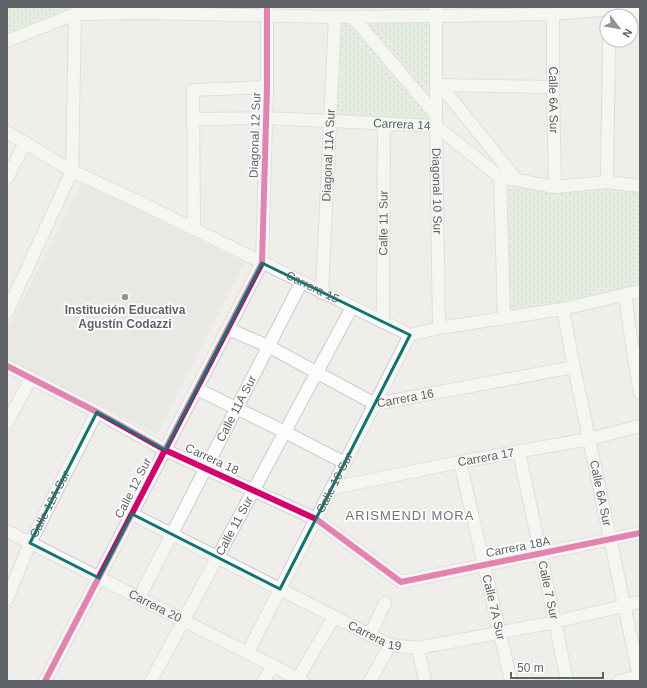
<svg xmlns="http://www.w3.org/2000/svg" width="647" height="688" font-family="Helvetica,sans-serif">
  <style>
    .education { fill: #e2e0da }
    .park { fill: url(#park-dots) }
    .lines { fill: none; stroke-linecap: round; stroke-linejoin: round }
    .street-casing { stroke: #cbcccc; stroke-width: 14 }
    .street { stroke: #fdfcfc; stroke-width: 12 }
    .cycleway-casing { stroke: #fff; stroke-width: 8 }
    .cycleway { stroke: #d6006c; stroke-width: 6 }
    .marked { fill: none; stroke: #0f766e; stroke-width: 3; stroke-linejoin: round }
    .poi-dot { fill: #919496; stroke: #fff; stroke-width: 1.5 }
    .labels { text-anchor: middle; dominant-baseline: central; stroke-width: 3.5; stroke-linejoin: round; paint-order: stroke }
    .street-label { font-size: 12px; fill: #5f6368; stroke: #fff }
    .poi-label { font-size: 12px; font-weight: bold; fill: #5f6368; stroke: #fff }
    .neighbourhood-label { font-size: 13px; letter-spacing: 1px; fill: #70757a; stroke: #fff }
  </style>
  <defs>
    <pattern id="park-dots" width="8" height="8" patternUnits="userSpaceOnUse"><rect width="8" height="8" fill="#d8ebd6"/><path d="M2 2h.1M6 6h.1" fill="none" stroke="#b2c2b1" stroke-width="1.8" stroke-linecap="round"/></pattern>
  </defs>
  <rect width="100%" height="100%" fill="#efeeea"/>
  <path class="education" d="M83 181 244 263 157 434 7 358V331Z"/>
  <g class="park">
    <path d="M7 7H75L7 34Z"/>
    <path d="M432 20 433 81 429 120 335 117 339 22Z"/>
    <path d="M500 177 640 186V291L504 318Z"/>
  </g>
  <g class="lines">
    <g class="street-casing">
      <g id="street">
        <path id="s1" d="M436 7V126L439 328"/>
        <path id="s2" d="M553 14V87L555 187"/>
        <path d="M353 17 436 115"/>
        <path d="M7 41 75 14 145 13 335 17 436 16 553 14 610 9 640 13"/>
        <path d="M436 85 553 87"/>
        <path d="M440 85 516 179"/>
        <path id="s3" d="M193 119 267 118 436 126 500 177 555 187 607 182 640 186"/>
        <path id="s4" d="M7 132 72 171 135 200 410 335 439 328 563 309 640 291"/>
        <path d="M500 177 504 318"/>
        <path d="M7 178 25 143"/>
        <path d="M607 182 609 40"/>
        <path d="M194 229 193 90 267 87"/>
        <path id="s5" d="M322 293 335 17"/>
        <path d="M625 295 634 359 640 393"/>
        <path id="s6" d="M563 309 574 367 639 676"/>
        <path d="M7 312 72 171 75 14 77 8"/>
        <path id="s7" d="M383 322 384 123"/>
        <path id="s8" d="M228 329 268 346 375 404 574 367"/>
        <path d="M7 366 97 412 165 450 316 519 401 582 640 533"/>
        <path d="M197 389 285 432 345 463"/>
        <path d="M7 423 31 378"/>
        <path id="s9" d="M519 452 555 622 567 681"/>
        <path id="s10" d="M460 462 511 681"/>
        <path id="s11" d="M332 488 460 462 589 439 640 426"/>
        <path id="s12" d="M132 514 390 645 418 648 555 622 640 602"/>
        <path id="s13" d="M7 531 303 681"/>
        <path id="s14" d="M139 598 301 283"/>
        <path id="s15" d="M7 599 30 543 97 412"/>
        <path d="M370 635 385 603"/>
        <path d="M418 648 425 681"/>
        <path id="s16" d="M248 652 410 335"/>
        <path d="M298 678 334 617"/>
        <path d="M45 681 262 263 267 87V7"/>
        <path id="s17" d="M151 681 352 307"/>
        <path d="M264 681 273 665"/>
        <path d="M370 681 390 645"/>
        <path d="M619 681 640 676"/>
      </g>
    </g>
    <use href="#street" class="street"/>
    <g class="cycleway-casing">
      <g id="cycleway">
        <path d="M7 366 97 412 165 450 316 519 401 582 640 533"/>
        <path d="M45 681 262 263 267 87V7"/>
      </g>
    </g>
    <use href="#cycleway" class="cycleway"/>
  </g>
  <path d="M0 0H647V688H0ZM262 263 410 335 280 589 132 514 99 578 30 543 97 412 165 450Z" fill="#efeeea" fill-opacity=".55" fill-rule="evenodd"/>
  <path class="marked" d="M262 263 410 335 280 589 132 514 99 578 30 543 97 412 165 450Z"/>
  <circle class="poi-dot" cx="125" cy="297" r="4"/>
  <g class="labels">
    <g class="street-label">
      <text stroke="none"><textPath href="#s2" startOffset="86">Calle 6A Sur</textPath></text>
      <text stroke="none"><textPath href="#s3" startOffset="209">Carrera 14</textPath></text>
      <text transform="translate(255 135) rotate(-88)">Diagonal 12 Sur</text>
      <text stroke="none"><textPath href="#s5" startOffset="138">Diagonal 11A Sur</textPath></text>
      <text stroke="none"><textPath href="#s1" startOffset="184">Diagonal 10 Sur</textPath></text>
      <text stroke="none"><textPath href="#s7" startOffset="99">Calle 11 Sur</textPath></text>
      <text stroke="none"><textPath href="#s4" startOffset="343">Carrera 15</textPath></text>
      <text stroke="none"><textPath href="#s8" startOffset="196">Carrera 16</textPath></text>
      <text stroke="none"><textPath href="#s14" startOffset="213">Calle 11A Sur</textPath></text>
      <text stroke="none"><textPath href="#s11" startOffset="157">Carrera 17</textPath></text>
      <text transform="translate(212 459) rotate(25)">Carrera 18</text>
      <text stroke="none"><textPath href="#s16" startOffset="190">Calle 10 Sur</textPath></text>
      <text transform="translate(133 488) rotate(-63)">Calle 12 Sur</text>
      <text stroke="none"><textPath href="#s6" startOffset="188">Calle 6A Sur</textPath></text>
      <text stroke="none"><textPath href="#s15" startOffset="104">Calle 12A Sur</textPath></text>
      <text stroke="none"><textPath href="#s17" startOffset="176">Calle 11 Sur</textPath></text>
      <text transform="translate(518 547) rotate(-11)">Carrera 18A</text>
      <text stroke="none"><textPath href="#s9" startOffset="141">Calle 7 Sur</textPath></text>
      <text stroke="none"><textPath href="#s13" startOffset="166">Carrera 20</textPath></text>
      <text stroke="none"><textPath href="#s10" startOffset="149">Calle 7A Sur</textPath></text>
      <text stroke="none"><textPath href="#s12" startOffset="272">Carrera 19</textPath></text>
    </g>
    <g class="poi-label">
      <text x="125" y="310">Institución Educativa<tspan x="125" dy="14">Agustín Codazzi</tspan></text>
    </g>
    <g class="neighbourhood-label">
      <text x="410" y="515">ARISMENDI MORA</text>
    </g>
  </g>
  <rect width="647" height="688" fill="none" stroke="#5f6368" stroke-width="16"/>
  <g transform="translate(619 28) rotate(121)"><circle r="19" fill="#ffffff" stroke="#bfc1c3"/>
  <path d="M0-3L7 15L0 10L-7 15Z" fill="#919496"/>
  <text y="-6" font-size="11" font-weight="bold" text-anchor="middle" fill="#5f6368">N</text>
  </g>
  <path d="M511 672v6h92v-6" fill="none" stroke="#5f6368" stroke-width="2"/>
  <text x="517" y="672" font-size="12" fill="#5f6368" stroke="#ffffff" stroke-width="3" paint-order="stroke">50 m</text>
</svg>
